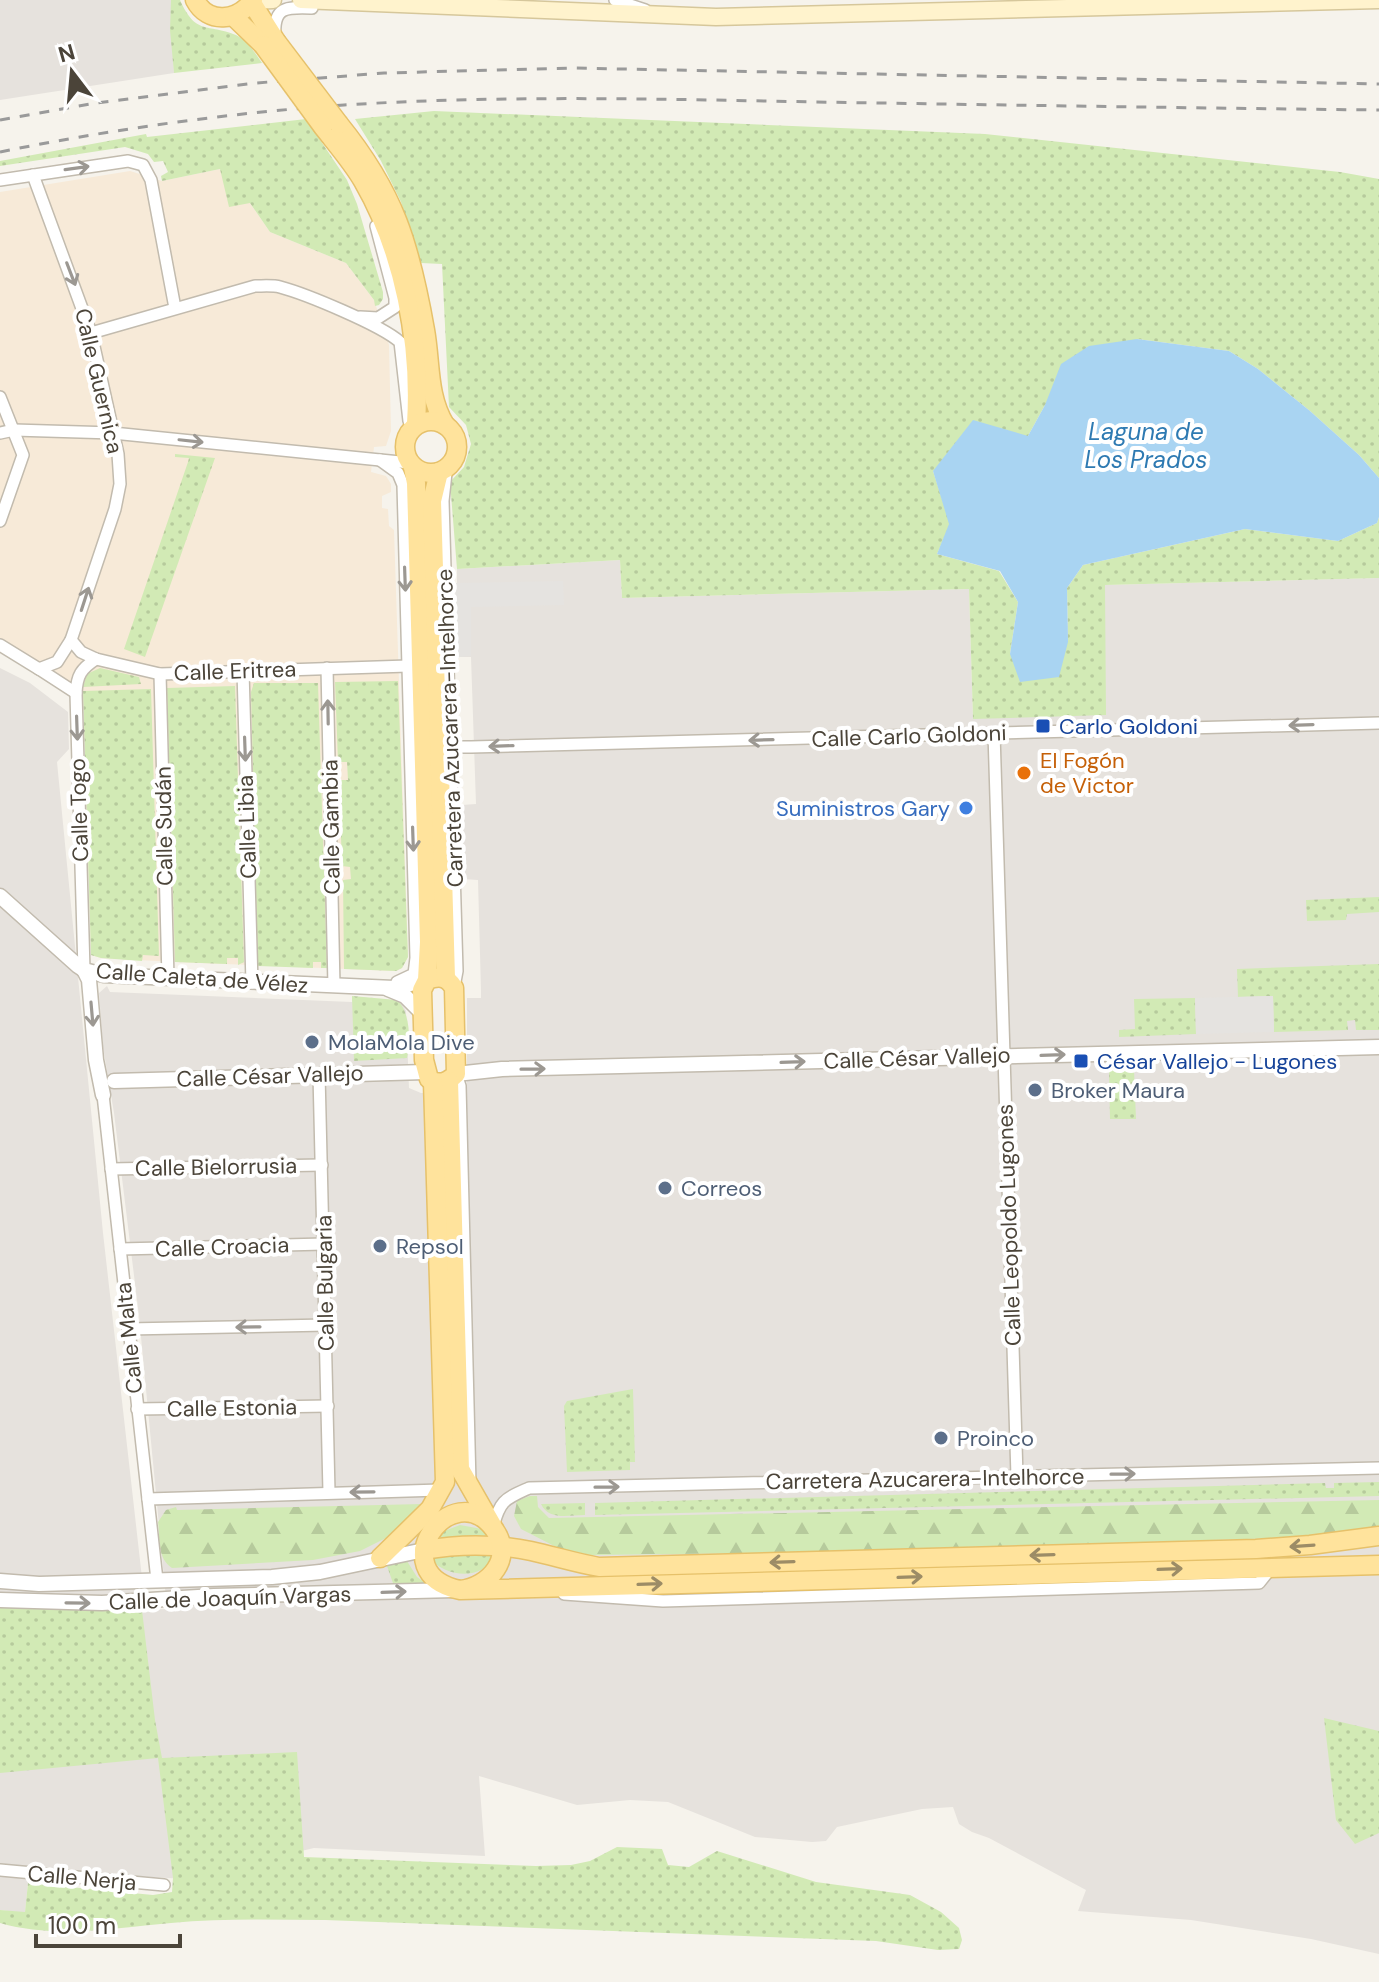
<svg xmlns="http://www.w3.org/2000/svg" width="1379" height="1982" font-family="'DM Sans',sans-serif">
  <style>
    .commercial { fill: #f7ead8 }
    .industrial { fill: #e6e2dd }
    .grass { fill: url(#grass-dots) }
    .forest { fill: url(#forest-firs) }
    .parking { fill: #e5e3e0 }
    .water { fill: #a9d4f2 }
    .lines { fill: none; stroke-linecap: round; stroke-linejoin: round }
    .minor-casing { stroke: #c2bbae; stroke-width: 14 }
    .tertiary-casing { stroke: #c2bbae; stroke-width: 17 }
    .secondary-casing { stroke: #d6c79b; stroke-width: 19 }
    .primary-casing { stroke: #e6c16a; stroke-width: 21 }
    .minor { stroke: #fff; stroke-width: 11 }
    .tertiary { stroke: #fff; stroke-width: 14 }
    .secondary { stroke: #fff3cd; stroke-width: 16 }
    .primary { stroke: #ffe39c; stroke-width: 18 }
    .rail { stroke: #9a9a9a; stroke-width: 3; stroke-dasharray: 10 10; stroke-linecap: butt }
    .primary-bridge-casing { stroke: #e6c16a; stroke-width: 21; stroke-linecap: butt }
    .primary-bridge { stroke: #ffe39c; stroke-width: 18 }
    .oneway { stroke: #9c9892 }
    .oneway2 { stroke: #9c8c66 }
    .transit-dot { fill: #1a4fb4; stroke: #fff; stroke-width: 3 }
    .food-dot { fill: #e8710a; stroke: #fff; stroke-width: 3 }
    .shop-dot { fill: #3f7fe0; stroke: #fff; stroke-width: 3 }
    .service-dot { fill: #5c6f8a; stroke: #fff; stroke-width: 3 }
    .labels { text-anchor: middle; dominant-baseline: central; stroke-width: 8; stroke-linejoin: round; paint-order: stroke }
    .street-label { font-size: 22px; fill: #4b4439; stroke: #fff }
    .transit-label { font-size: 22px; fill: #164399; stroke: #fff; text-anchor: start }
    .food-label { font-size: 22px; fill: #c56008; stroke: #fff; text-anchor: start }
    .shop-label { font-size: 22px; fill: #366cbe; stroke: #fff; text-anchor: end }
    .service-label { font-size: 22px; fill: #4e5e75; stroke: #fff; text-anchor: start }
    .water-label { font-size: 24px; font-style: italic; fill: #2e7ab2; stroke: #fff }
  </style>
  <defs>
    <pattern id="grass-dots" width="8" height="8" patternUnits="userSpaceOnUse" patternTransform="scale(2)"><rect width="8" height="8" fill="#d2eab5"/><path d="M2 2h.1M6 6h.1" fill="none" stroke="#b6ca9c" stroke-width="1.8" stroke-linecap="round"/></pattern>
    <pattern id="forest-firs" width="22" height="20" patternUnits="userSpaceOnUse" patternTransform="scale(2)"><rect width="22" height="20" fill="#d2eab5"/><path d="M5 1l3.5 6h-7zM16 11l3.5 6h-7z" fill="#b6ca9c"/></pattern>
  </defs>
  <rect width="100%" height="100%" fill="#f6f3ec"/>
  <path class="commercial" d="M220 169 250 203 270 232 346 263 374 300 389 345 391 431 386 446 374 447 371 472 386 476 391 484V492L382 496V508L388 509 389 526 394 530 408 957 402 968 396 971 175 962 101 958 91 955 83 691 0 638V192L130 171 162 181Z"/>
  <g class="industrial">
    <path d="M0 0H171L174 73 0 100Z"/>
    <path d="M620 560 622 598 969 589 973 719 1105 585 1379 578V1954L1311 1939 1191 1920 1078 1911 1086 1890 989 1838 972 1832 959 1824 953 1807 922 1809 837 1827 826 1841 812 1842 755 1837 668 1802 630 1800 577 1805 479 1776 485 1856 314 1848 184 1879 60 1871 52 1868 28 1883 25 1913 0 1910V668L30 683 68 712 69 749 57 762 103 1233 142 1578V1610L167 1609 139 1316 114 1113 103 1047 99 993 107 986 110 992 352 1002V996L401 1002 406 1011 409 1088 421 1093 467 1092V998H481V991L478 880 463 879 462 805 476 804 471 657H457V569Z"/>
  </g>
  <g class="grass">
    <path d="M171 0H180C196 36 207 23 236 35 248 41 255 53 262 63L174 73 170 30Z"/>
    <path d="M434 111 985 134 1340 172 1379 179V478L1359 455 1310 411 1258 369 1229 351 1137 339 1045 405 1028 436 933 471 950 524 937 554 999 571 1018 602 1010 654 1068 642 1067 588 1083 565 1245 529 1338 541 1377 523 1379 517V578L1105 585 1106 715 973 719 969 589 622 598 620 560 457 569 450 482 464 467 471 444 466 425 449 407 442 264 421 263 401 202 381 161 355 119Z"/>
    <path d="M306 119 347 180 357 204 383 292V299L379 305 375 306 374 300 346 263 270 232 250 203 229 207 220 169 162 181 161 176 168 172 163 161 154 162 148 154 125 147 0 166V161L146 134 147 137Z"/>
    <path d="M175 454 215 458 145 657 124 649 188 462 189 458 175 457Z"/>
    <path d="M100 668 139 677 141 684 83 687 87 674Z"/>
    <path d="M398 681 408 957 402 968 396 971 344 969 343 880 351 879 350 867 342 866 339 780H348L347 762H338L335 682Z"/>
    <path d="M254 683H318L327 968H321V962H313V968L258 966 251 692Z"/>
    <path d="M235 686 244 962 238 965V958H227V964L175 962 167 688Z"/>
    <path d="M151 689 159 956 143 955 142 961 101 958 91 955 83 691Z"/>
    <path d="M1379 897V912L1347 914 1346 920 1307 921 1306 900Z"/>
    <path d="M1379 964V1030H1356L1355 1020 1347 1021 1348 1030 1274 1032 1273 996 1238 997 1237 969Z"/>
    <path d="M352 996 397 1000C410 1011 411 1041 407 1058L354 1061Z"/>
    <path d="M1195 998 1196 1034 1119 1037V1030L1135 1029 1134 999Z"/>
    <path d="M1109 1069H1134L1136 1119H1110Z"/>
    <path d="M633 1389 635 1462H630V1470L567 1472 564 1406 567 1401Z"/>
    <path d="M1379 1482V1496L595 1515V1503L1325 1483 1326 1488H1334V1483Z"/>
    <path d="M585 1503V1515C569 1515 549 1521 541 1504Z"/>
    <path d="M460 1525 482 1529 495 1538 432 1540 439 1533Z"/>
    <path d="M465 1553 497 1555C481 1581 448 1578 429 1558Z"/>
    <path d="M407 1561 417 1577 427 1584 394 1586 387 1566Z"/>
    <path d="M0 1606 142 1610 155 1720 162 1758 297 1752 304 1857 536 1866 571 1865 590 1861 617 1847 662 1849 668 1865 689 1867 717 1851 816 1882 910 1895 941 1912 959 1928 962 1940 959 1949 938 1950 876 1941 325 1920C274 1920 222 1918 171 1923 115 1928 55 1939 0 1923V1910L25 1912 28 1883 153 1895 172 1892 173 1878 158 1758 0 1773Z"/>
    <path d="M1324 1718 1379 1731V1833L1355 1844 1336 1820Z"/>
  </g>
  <g class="forest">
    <path d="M530 1496H537L538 1507 549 1518 1379 1500V1526L1313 1537 763 1553 591 1555 560 1549 521 1529 514 1516 517 1501Z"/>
    <path d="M422 1504 386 1538 360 1551 313 1560 172 1568C157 1558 160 1539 158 1522L166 1510 176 1507 177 1510Z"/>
  </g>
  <g class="parking">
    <path d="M563 581 564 605 471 607V656L457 657 455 583Z"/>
    <path d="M1273 996 1274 1032 1196 1034 1195 998Z"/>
  </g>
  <path class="water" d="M1137 339 1229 351 1258 369 1310 411 1359 455 1379 478V517L1377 523 1338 541 1245 529 1083 565 1067 588 1068 642 1059 677 1020 682 1010 654 1018 602 1000 571 937 554 949 524 933 471 973 420 1028 436 1045 405 1061 364 1089 346Z"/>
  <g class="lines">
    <g class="minor-casing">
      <g id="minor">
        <path d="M615 0 645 10"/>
        <path d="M275 36C273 6 287 7 312 8"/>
        <path d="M0 180 128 161 143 165 151 180 175 308"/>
        <path d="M360 317 378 318 395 307V298L376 226"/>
        <path d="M91 333 255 286C263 286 273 285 280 287 306 294 381 325 400 342L409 421"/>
        <path d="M0 397 23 455 0 521"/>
        <path d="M0 433 14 430 113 433 410 463"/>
        <path d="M380 460 398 473 403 485 416 958 414 974 397 982"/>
        <path d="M446 473 443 501 457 971 454 987"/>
        <path d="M71 640 81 652 96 659 160 674 408 666"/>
        <path d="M0 645 39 669 57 662 71 640 115 509 120 484 118 454 91 333 33 175"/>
        <path d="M327 668 334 986"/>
        <path d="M39 669 76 693"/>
        <path d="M243 671 252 983"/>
        <path d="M160 674 168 978"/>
        <path d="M448 731 458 747H471L1379 723"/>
        <path d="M994 733 1017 1476"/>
        <path d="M84 970 76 693C77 675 81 669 96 659"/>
        <path d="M319 1074 329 1492"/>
        <path d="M456 1074 460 1086 470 1484"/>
        <path d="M103 1095 157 1580"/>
        <path d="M111 1169 322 1165"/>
        <path d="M120 1249 324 1244"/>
        <path d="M128 1329 326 1325"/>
        <path d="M137 1409 328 1406"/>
        <path d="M148 1499 440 1490"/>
        <path d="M493 1527C500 1500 505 1499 529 1488L1379 1468"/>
        <path d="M564 1594 663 1601 1259 1583 1271 1568"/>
        <path d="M0 1870 164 1885"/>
      </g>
    </g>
    <g class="tertiary-casing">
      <g id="tertiary">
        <path d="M0 896 78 966 84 970 104 975 394 988 427 980"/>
        <path d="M84 970 89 980 96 1060 103 1095"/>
        <path d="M388 989 405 996 423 1014"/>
        <path d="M456 1074 502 1069 1379 1047"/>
        <path d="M114 1081 425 1072"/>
        <path d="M0 1581 39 1584 272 1577 320 1572 424 1550"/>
        <path d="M0 1600 102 1603 214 1596 455 1590"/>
      </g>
    </g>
    <g class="secondary-casing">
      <g id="secondary">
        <path d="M301 0 716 17 1379 0"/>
        <path d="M253 1 273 0"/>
      </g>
    </g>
    <g class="primary-casing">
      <g id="primary">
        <path d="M195 0C208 25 238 21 253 0"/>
        <path d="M252 3 276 41"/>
        <path d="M234 17 263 45"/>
        <path d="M339 124C395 193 410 245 425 330 431 363 427 395 445 425"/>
        <path d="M323 127C337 145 352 162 363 181 404 252 421 343 416 424"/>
        <circle cx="431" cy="447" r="26"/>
        <path d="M413 467 416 483 429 942 427 980 422 990 424 1060 429 1079C439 1086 448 1082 456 1074L454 988C447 976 439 976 427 980"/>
        <path d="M439 472 432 501 446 978"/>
        <path d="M449 1081 460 1469 492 1525"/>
        <path d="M424 1550C458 1544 497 1544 531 1551 554 1556 576 1563 599 1567L1256 1549 1310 1545 1379 1536"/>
        <path d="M380 1558 430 1509 445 1482 433 1082"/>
        <path d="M460 1590C489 1587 515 1558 494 1529 452 1473 380 1573 460 1590L1379 1565"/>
      </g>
    </g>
    <use href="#minor" class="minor"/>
    <use href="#tertiary" class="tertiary"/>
    <use href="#secondary" class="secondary"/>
    <use href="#primary" class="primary"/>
    <g class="rail">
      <path d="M0 120 96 103 256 83 384 73 572 68 1379 84"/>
      <path d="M0 152C113 129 229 113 344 105 501 95 659 99 816 102 1004 105 1191 108 1379 110"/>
    </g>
    <g class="primary-bridge-casing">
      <g id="primary-bridge">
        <path d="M276 41 339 124"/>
        <path d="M263 45 323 127"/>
      </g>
    </g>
    <use href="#primary-bridge" class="primary-bridge"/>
  </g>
  <defs><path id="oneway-shaft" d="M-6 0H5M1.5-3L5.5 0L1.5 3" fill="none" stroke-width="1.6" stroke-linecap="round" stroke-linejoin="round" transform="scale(2)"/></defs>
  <g class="oneway">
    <use href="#oneway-shaft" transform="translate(77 168) rotate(-8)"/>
    <use href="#oneway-shaft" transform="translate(71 274) rotate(69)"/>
    <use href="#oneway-shaft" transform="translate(191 441) rotate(6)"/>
    <use href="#oneway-shaft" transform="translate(405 579) rotate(88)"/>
    <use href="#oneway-shaft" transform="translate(85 599) rotate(-72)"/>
    <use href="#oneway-shaft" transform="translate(328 712) rotate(-91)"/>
    <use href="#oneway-shaft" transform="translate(1301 725) rotate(178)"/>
    <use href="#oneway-shaft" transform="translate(77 728) rotate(88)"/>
    <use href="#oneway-shaft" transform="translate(761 740) rotate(178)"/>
    <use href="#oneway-shaft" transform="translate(501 746) rotate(178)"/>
    <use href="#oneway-shaft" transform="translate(245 749) rotate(88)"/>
    <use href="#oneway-shaft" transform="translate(413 839) rotate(88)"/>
    <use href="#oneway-shaft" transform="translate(92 1014) rotate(85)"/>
    <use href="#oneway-shaft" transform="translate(1053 1055) rotate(-2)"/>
    <use href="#oneway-shaft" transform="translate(793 1062) rotate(-2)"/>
    <use href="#oneway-shaft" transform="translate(533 1069) rotate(-1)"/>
    <use href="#oneway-shaft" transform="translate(248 1327) rotate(179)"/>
    <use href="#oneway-shaft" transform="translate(1123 1474) rotate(-1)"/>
    <use href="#oneway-shaft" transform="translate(607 1487) rotate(-1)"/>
    <use href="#oneway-shaft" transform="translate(362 1492) rotate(179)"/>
    <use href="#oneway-shaft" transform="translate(394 1592) rotate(-2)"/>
    <use href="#oneway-shaft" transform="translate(78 1603) rotate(1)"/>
  </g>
  <g class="oneway2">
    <use href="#oneway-shaft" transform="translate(1302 1546) rotate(176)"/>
    <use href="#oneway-shaft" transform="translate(1042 1555) rotate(178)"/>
    <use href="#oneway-shaft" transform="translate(782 1562) rotate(178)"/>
    <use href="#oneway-shaft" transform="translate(1170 1569) rotate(-2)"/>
    <use href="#oneway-shaft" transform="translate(910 1577) rotate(-2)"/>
    <use href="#oneway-shaft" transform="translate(650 1584) rotate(-2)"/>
  </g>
  <g class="transit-dot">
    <rect x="1035" y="718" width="16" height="16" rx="4"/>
    <rect x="1073" y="1053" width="16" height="16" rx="4"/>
  </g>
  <circle class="food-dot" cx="1024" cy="773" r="8"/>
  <circle class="shop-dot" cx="966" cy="808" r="8"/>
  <g class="service-dot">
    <circle cx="312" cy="1042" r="8"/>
    <circle cx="1035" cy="1090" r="8"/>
    <circle cx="665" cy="1188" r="8"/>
    <circle cx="380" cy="1246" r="8"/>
    <circle cx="941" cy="1438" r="8"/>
  </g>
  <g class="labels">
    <g class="street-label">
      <text transform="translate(99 381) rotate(77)">Calle Guernica</text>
      <text transform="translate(235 671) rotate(-2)">Calle Eritrea</text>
      <text transform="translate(450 728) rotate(-92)">Carretera Azucarera-Intelhorce</text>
      <text transform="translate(909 736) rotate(-2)">Calle Carlo Goldoni</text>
      <text transform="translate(79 810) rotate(-92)">Calle Togo</text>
      <text transform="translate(164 826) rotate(-91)">Calle Sudán</text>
      <text transform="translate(247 827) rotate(-92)">Calle Libia</text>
      <text transform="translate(331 827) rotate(-91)">Calle Gambia</text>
      <text transform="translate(202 978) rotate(4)">Calle Caleta de Vélez</text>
      <text transform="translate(917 1058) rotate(-2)">Calle César Vallejo</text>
      <text transform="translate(270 1076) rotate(-2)">Calle César Vallejo</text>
      <text transform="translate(216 1167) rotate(-1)">Calle Bielorrusia</text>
      <text transform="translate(1009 1225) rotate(-92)">Calle Leopoldo Lugones</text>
      <text transform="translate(222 1247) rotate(-2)">Calle Croacia</text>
      <text transform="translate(325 1283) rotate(-91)">Calle Bulgaria</text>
      <text transform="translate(129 1338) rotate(-96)">Calle Malta</text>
      <text transform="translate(232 1408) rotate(-1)">Calle Estonia</text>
      <text transform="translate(925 1479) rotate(-1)">Carretera Azucarera-Intelhorce</text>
      <text transform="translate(230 1598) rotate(-2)">Calle de Joaquín Vargas</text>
      <text transform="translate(82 1878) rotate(5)">Calle Nerja</text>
    </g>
    <g class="transit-label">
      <text x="1059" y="726">Carlo Goldoni</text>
      <text x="1097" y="1061">César Vallejo - Lugones</text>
    </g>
    <g class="food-label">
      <text x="1040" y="760">El Fogón<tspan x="1040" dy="25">de Victor</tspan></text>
    </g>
    <g class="shop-label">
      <text x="950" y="808">Suministros Gary</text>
    </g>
    <g class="service-label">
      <text x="328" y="1042">MolaMola Dive</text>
      <text x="1051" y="1090">Broker Maura</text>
      <text x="681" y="1188">Correos</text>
      <text x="396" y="1246">Repsol</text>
      <text x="957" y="1438">Proinco</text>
    </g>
    <g class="water-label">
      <text x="1146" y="431">Laguna de<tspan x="1146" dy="28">Los Prados</tspan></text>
    </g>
  </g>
  <g transform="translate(72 72) rotate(344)" stroke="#ffffff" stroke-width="6" paint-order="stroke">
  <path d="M0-6L14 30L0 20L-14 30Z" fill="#4b4439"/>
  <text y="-12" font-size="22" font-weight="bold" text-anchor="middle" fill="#4b4439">N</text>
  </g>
  <path d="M36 1934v12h144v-12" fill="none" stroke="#4b4439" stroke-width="4"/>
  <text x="48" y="1934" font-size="24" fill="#4b4439" stroke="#ffffff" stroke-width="6" paint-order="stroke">100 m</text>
</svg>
